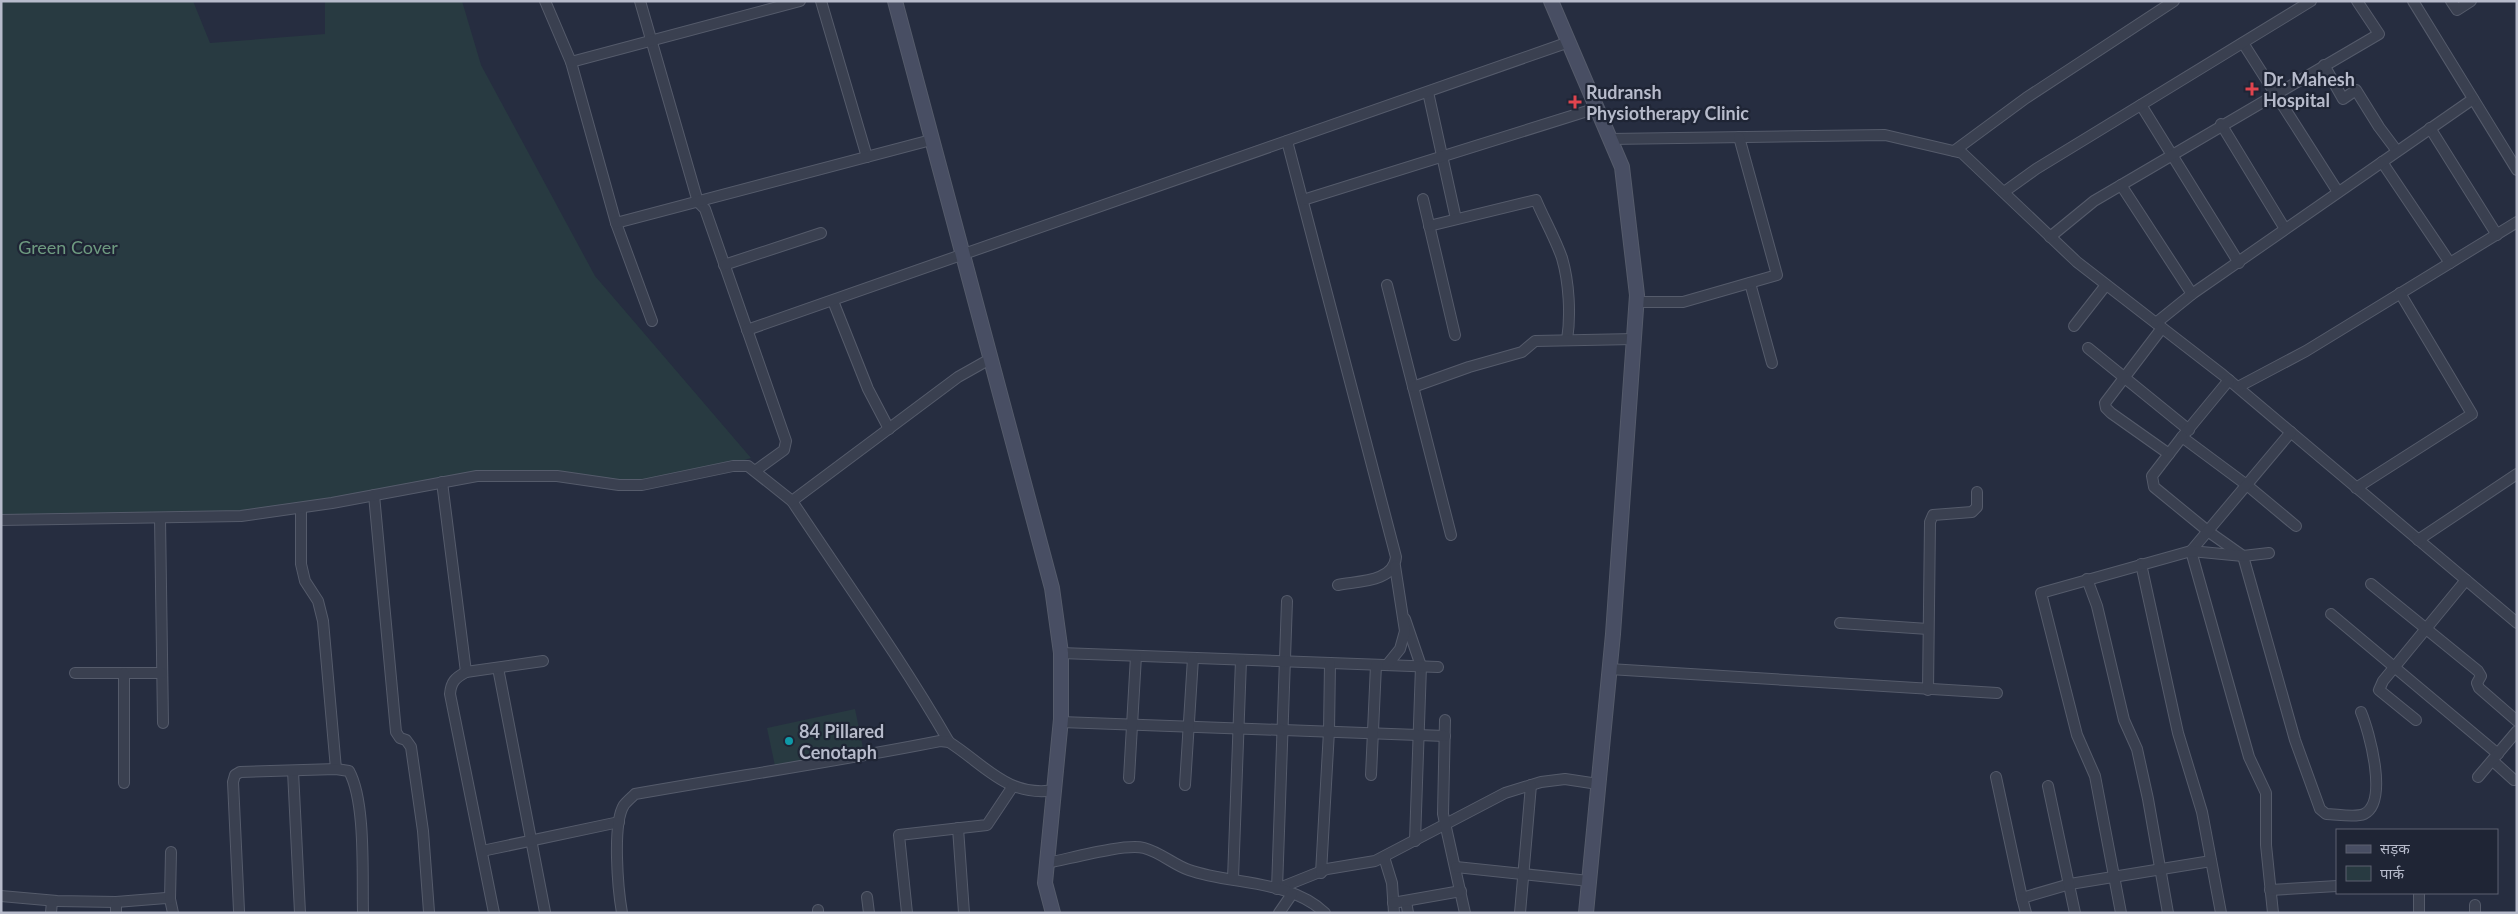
<svg xmlns="http://www.w3.org/2000/svg" width="2518" height="914" font-family="Lato,'Noto Sans Devanagari',sans-serif">
  <style>
    .green { fill: #283a41 }
    .lines { fill: none; stroke-linecap: round; stroke-linejoin: round }
    .street-casing { stroke: #555b6b; stroke-width: 12 }
    .secondary-casing { stroke: #555b6b; stroke-width: 16 }
    .street { stroke: #3a4050; stroke-width: 10 }
    .secondary { stroke: #484e63; stroke-width: 14 }
    .health-dot { fill: #e0444e; stroke: #1f2535; stroke-width: 2 }
    .culture-dot { fill: #0f9aa8; stroke: #1f2535; stroke-width: 2 }
    .labels { text-anchor: middle; dominant-baseline: central; stroke-width: 4.5; stroke-linejoin: round; paint-order: stroke }
    .poi-label { font-size: 18px; font-weight: bold; fill: #b7bbcb; stroke: #1f2535; text-anchor: start }
    .park-label { font-size: 18px; fill: #6e9b80; stroke: #1f2535 }
  </style>
  <rect width="100%" height="100%" fill="#262d40"/>
  <g class="green">
    <path d="M1 1H193L210 43 325 34V1H462L481 65 595 276 751 458 692 476 629 485 491 472 313 505 212 516 1 518Z"/>
    <path d="M855 709 863 748 775 766 767 728Z"/>
  </g>
  <g class="lines">
    <g class="street-casing">
      <g id="street">
        <path d="M545 1 571 62 616 223 652 321"/>
        <path d="M640 1 698 202 705 209 786 441 784 450 755 471"/>
        <path d="M821 1 867 157"/>
        <path d="M2413 1 2517 170"/>
        <path d="M2451 1 2457 10 2471 1"/>
        <path d="M2243 43 2338 192"/>
        <path d="M571 62 800 1"/>
        <path d="M2324 65 2343 99 2356 90 2379 127 2397 151"/>
        <path d="M1428 92 1456 219"/>
        <path d="M2141 105 2239 263"/>
        <path d="M2221 124 2285 229"/>
        <path d="M2430 128 2497 235"/>
        <path d="M1610 139 1885 135 1962 153 2077 262 2223 375 2517 623"/>
        <path d="M1287 141 1396 557C1394 582 1358 581 1338 585"/>
        <path d="M1954 151 2026 98 2174 1"/>
        <path d="M2382 162 2450 263"/>
        <path d="M2121 185 2192 294"/>
        <path d="M2004 192 2036 169 2311 1"/>
        <path d="M1423 199 1455 335"/>
        <path d="M1303 200 1597 108"/>
        <path d="M616 223 931 140"/>
        <path d="M1429 226 1536 200C1544 219 1555 238 1562 258 1569 282 1571 315 1567 340"/>
        <path d="M2050 237 2094 201 2379 34 2357 1"/>
        <path d="M724 265 821 233"/>
        <path d="M1750 283 1772 363"/>
        <path d="M1387 285 1451 535"/>
        <path d="M833 301 868 389 889 429"/>
        <path d="M1637 302H1683L1777 275 1739 137"/>
        <path d="M2156 323 2192 294 2473 99"/>
        <path d="M2074 326 2106 285"/>
        <path d="M2162 328 2105 403 2106 408 2111 413 2169 454"/>
        <path d="M747 330 1569 42"/>
        <path d="M2088 348 2189 430"/>
        <path d="M2229 380 2182 437 2248 486 2296 526"/>
        <path d="M1413 387 1469 367 1522 352 1535 341 1634 339"/>
        <path d="M2238 387 2306 351 2517 222"/>
        <path d="M2182 437 2152 476 2154 487 2209 532 2243 556 2295 740 2320 809 2326 814C2336 814 2355 818 2364 814 2389 802 2369 731 2361 712"/>
        <path d="M442 482 466 672"/>
        <path d="M2356 488 2472 414 2400 293"/>
        <path d="M374 495 396 732 400 738 406 740 411 747 423 831 429 912"/>
        <path d="M792 501C845 581 901 659 949 742"/>
        <path d="M301 508V564L305 581 318 601 323 621 336 769"/>
        <path d="M160 518 163 723"/>
        <path d="M1 520 241 516 332 503 477 476H557L619 485H642L733 466H748L792 501 958 377 990 359"/>
        <path d="M2418 540 2517 474"/>
        <path d="M2191 551 2249 757 2266 793V845L2273 913"/>
        <path d="M2191 551 2291 432"/>
        <path d="M2141 564 2178 733 2202 812 2221 913"/>
        <path d="M2087 579 2097 606 2124 720 2137 749 2148 799 2168 913"/>
        <path d="M2371 584 2478 671 2481 676 2477 683 2479 688 2517 721"/>
        <path d="M1287 601 1277 889 1327 869 1375 861 1505 793 1541 782 1565 779 1598 784"/>
        <path d="M2331 614 2498 754"/>
        <path d="M1405 619 1421 666 1415 841"/>
        <path d="M1840 623 1928 629"/>
        <path d="M1061 653 1438 667"/>
        <path d="M1387 665 1400 649 1405 631 1395 566"/>
        <path d="M498 668 545 912"/>
        <path d="M1609 669 1997 693"/>
        <path d="M75 673H162"/>
        <path d="M124 673V783"/>
        <path d="M1928 690 1930 522 1933 515 1972 512 1977 507V492"/>
        <path d="M1445 720 1443 814 1465 913"/>
        <path d="M2416 720 2379 690 2383 681 2466 580"/>
        <path d="M1061 722 1445 736"/>
        <path d="M2493 761 2514 780"/>
        <path d="M293 771 300 913"/>
        <path d="M1371 775 1376 665"/>
        <path d="M1996 777 2022 898 2070 884 2211 861"/>
        <path d="M2478 777 2517 731"/>
        <path d="M1129 778 1136 656"/>
        <path d="M1185 785 1193 658"/>
        <path d="M2048 786 2075 913"/>
        <path d="M958 828 964 913"/>
        <path d="M482 851 619 822"/>
        <path d="M1384 857 1392 883 1394 913"/>
        <path d="M1047 863C1069 859 1125 843 1144 848 1160 852 1174 865 1189 870 1231 885 1290 879 1325 913"/>
        <path d="M1456 867 1589 881"/>
        <path d="M1321 873 1329 731 1330 663"/>
        <path d="M1233 879 1241 660"/>
        <path d="M2270 890 2337 886"/>
        <path d="M1 896 57 901 116 902 166 898 170 899 173 913"/>
        <path d="M867 897 869 913"/>
        <path d="M2022 898 2026 913"/>
        <path d="M170 899 171 852"/>
        <path d="M1406 901 1408 913"/>
        <path d="M116 902V913"/>
        <path d="M1393 903 1461 891"/>
        <path d="M2475 905V913"/>
        <path d="M818 910V913"/>
        <path d="M239 911 233 782 235 775 240 772 336 769 349 771C366 802 362 875 363 913"/>
        <path d="M51 913 52 901"/>
        <path d="M494 913 450 694C451 682 455 678 466 672L543 661"/>
        <path d="M622 913C618 890 612 824 624 805 627 801 632 797 635 794 737 776 839 761 940 741L949 742C985 765 1008 798 1055 790"/>
        <path d="M907 913 899 835 987 825 1013 786"/>
        <path d="M1279 913 1292 894"/>
        <path d="M1520 913 1531 785"/>
        <path d="M2121 913 2095 776 2077 735 2041 593 2191 551 2243 556 2269 553"/>
        <path d="M2419 913V893"/>
      </g>
    </g>
    <g class="secondary-casing">
      <g id="secondary">
        <path d="M895 1 1052 588 1061 653V719L1045 883 1053 913"/>
        <path d="M1551 1 1622 167 1637 295 1613 634 1586 913"/>
      </g>
    </g>
    <use href="#street" class="street"/>
    <use href="#secondary" class="secondary"/>
  </g>
  <g class="health-dot">
    <path d="M2249.5 81.5h5v5h5v5h-5v5h-5v-5h-5v-5h5z"/>
    <path d="M1572.5 94.5h5v5h5v5h-5v5h-5v-5h-5v-5h5z"/>
  </g>
  <circle class="culture-dot" cx="789" cy="741" r="5"/>
  <g class="labels">
    <g class="poi-label">
      <text x="2263" y="79">Dr. Mahesh<tspan x="2263" dy="21">Hospital</tspan></text>
      <text x="1586" y="92">Rudransh<tspan x="1586" dy="21">Physiotherapy Clinic</tspan></text>
      <text x="799" y="731">84 Pillared<tspan x="799" dy="21">Cenotaph</tspan></text>
    </g>
    <g class="park-label">
      <text x="68" y="247">Green Cover</text>
    </g>
  </g>
  <rect width="2518" height="914" fill="none" stroke="#b7bbcb" stroke-width="5"/>
  <rect x="2336" y="829" width="162" height="65" fill="#1f2535" stroke="#5c6171"/>
  <rect x="2346" y="845" width="25" height="8" fill="#484e63" stroke="#5c6171"/>
  <text x="2380" y="854" font-size="15" fill="#b7bbcb">सड़क</text>
  <rect x="2346" y="866" width="25" height="15" fill="#283a41" stroke="#5c6171"/>
  <text x="2380" y="879" font-size="15" fill="#b7bbcb">पार्क</text>
</svg>
